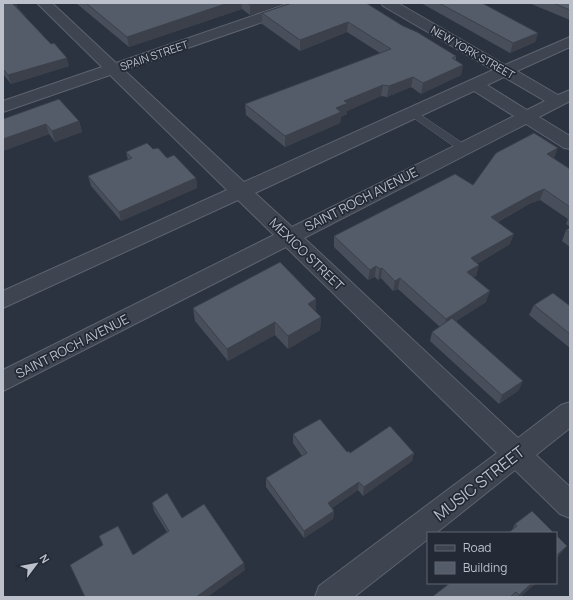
<svg xmlns="http://www.w3.org/2000/svg" width="573" height="600" font-family="Manrope,sans-serif">
  <style>
    .lines { fill: none; stroke-linecap: round; stroke-linejoin: round }
    .service-casing { stroke: #5d636e; stroke-width: 1 }
    .minor-casing { stroke: #5d636e; stroke-width: 2 }
    .service { fill: #3f4550; fill-rule: evenodd }
    .minor { fill: #3f4550; fill-rule: evenodd }
    .wall { fill: #484f5b }
    .shaded-wall { fill: #3b404a }
    .building { fill: #545c6a; stroke: #3b404a }
    .labels { text-anchor: middle; dominant-baseline: central; stroke-width: 3.5; stroke-linejoin: round; paint-order: stroke }
    .far-street-label { font-size: 11px; fill: #bcc0ca; stroke: #232a36 }
    .street-label { font-size: 13px; fill: #bcc0ca; stroke: #232a36 }
    .near-street-label { font-size: 16px; fill: #bcc0ca; stroke: #232a36 }
  </style>
  <rect width="100%" height="100%" fill="#2b3340"/>
  <g class="lines">
    <g class="service-casing">
      <path id="service" d="M412 109 467 146 468 148 467 150H459L408 114 407 112Z"/>
    </g>
    <g class="minor-casing">
      <path id="minor" d="M37 3H52L116 63 290 3H311L309 6 124 70 244 182 493 70 383 6 381 3H398L505 65 570 37V47L517 71 558 95 570 90V101L539 117 570 136V149L564 148 526 124 304 238 518 438 561 405 570 402V428L536 455 570 487V518L560 514 515 470 436 533H428V539L354 597H315L319 586 497 453 286 247 3 391V370L274 235 238 200 3 308V291L227 190 110 75 3 112V101L102 67ZM504 77 545 101 527 110 487 85ZM474 91 514 116 292 227 255 193Z"/>
    </g>
    <use href="#service" class="service"/>
    <use href="#minor" class="minor"/>
  </g>
  <g class="wall">
    <path d="M3 3H16L17 7 69 66 11 84 3 74Z"/>
    <path d="M76 3H285L250 15 242 9 129 47Z"/>
    <path d="M421 3H482L538 33 535 42 510 53Z"/>
    <path d="M529 3H570V20Z"/>
    <path d="M262 13 403 26 456 56V60L463 65 461 75 421 94 411 87 387 97 381 96 347 111V114L341 117 340 123 285 147 246 115 245 104 380 53 347 32 300 51 262 24Z"/>
    <path d="M3 119 79 121 82 132 55 142 49 134 3 151Z"/>
    <path d="M153 149 167 158 196 178 197 188 121 221 91 186 88 176 128 160 126 152Z"/>
    <path d="M554 159 570 169V227L566 224 568 219 540 200 531 203 498 222 510 244 477 264 479 265 476 276 473 277 486 302 456 321 519 390 499 404 430 341 432 332 440 327 398 289 393 291 381 278 378 280 375 277 368 280 334 247V236L473 185Z"/>
    <path d="M570 228V247L562 241 566 230Z"/>
    <path d="M316 299V312L321 317 320 330 288 349 275 335 228 361 195 321 193 308Z"/>
    <path d="M534 305 570 306V348L529 315Z"/>
    <path d="M293 434 347 452 414 453 412 461 363 496 358 490 332 508 334 511 333 519 304 538 266 487V478L302 456 293 443Z"/>
    <path d="M152 503 182 518 245 570 207 597H85L133 555 167 532 154 511Z"/>
    <path d="M515 524 554 533 512 530Z"/>
    <path d="M450 583H536L520 597H432Z"/>
  </g>
  <g class="shaded-wall">
    <path d="M11 3H16L17 7 12 9Z"/>
    <path d="M228 3H241L242 9 129 47 127 37Z"/>
    <path d="M255 3H285L250 15V5Z"/>
    <path d="M348 22 347 32 300 51V40Z"/>
    <path d="M538 33 535 42 510 53 513 43Z"/>
    <path d="M67 58 69 66 11 84 8 75Z"/>
    <path d="M463 65 461 75 421 94 423 83Z"/>
    <path d="M413 77 411 87 387 97 389 86Z"/>
    <path d="M383 85 381 96 347 111V114L341 117 340 123 285 147V136L336 108 344 101Z"/>
    <path d="M79 121 82 132 55 142 52 131Z"/>
    <path d="M46 124 49 134 3 151V139Z"/>
    <path d="M558 148 554 159 547 154Z"/>
    <path d="M196 178 197 188 121 221 119 212Z"/>
    <path d="M544 189 540 200 531 203 488 227 491 217 535 193Z"/>
    <path d="M514 234 510 244 468 269 471 258Z"/>
    <path d="M479 265 476 276 464 283 467 272Z"/>
    <path d="M376 266 375 277 368 280 370 270Z"/>
    <path d="M382 268 381 278 378 280 380 269Z"/>
    <path d="M400 278 398 289 393 291 395 281Z"/>
    <path d="M490 291 486 302 443 329 446 319Z"/>
    <path d="M316 299V312L308 304Z"/>
    <path d="M321 317 320 330 288 349V336Z"/>
    <path d="M275 322V335L228 361 227 349Z"/>
    <path d="M523 381 519 390 499 404 502 395Z"/>
    <path d="M414 453 412 461 363 496 364 487Z"/>
    <path d="M359 482 358 490 327 511 328 503Z"/>
    <path d="M334 511 333 519 304 538V531Z"/>
    <path d="M567 546 558 557 556 559V556Z"/>
    <path d="M244 563 245 570 207 597H196Z"/>
    <path d="M532 583H536L520 597H517Z"/>
  </g>
  <g class="building">
    <path d="M3 3H12L51 44 54 43 67 58 8 75 3 69Z"/>
    <path d="M86 3H228L127 37Z"/>
    <path d="M247 3H255L250 5Z"/>
    <path d="M292 3H366L403 26 417 32 456 56 452 58 463 65 423 83 413 77 389 86 383 85 344 101 348 103 336 108 341 112 285 136 245 104 391 49 348 22 300 40 262 13Z"/>
    <path d="M439 3H482L538 33 513 43Z"/>
    <path d="M553 3H570V10Z"/>
    <path d="M59 99 79 121 52 131 46 124 3 139V119Z"/>
    <path d="M534 133 558 148 547 154 570 169V207L544 189 535 193 491 217 514 234 471 258 479 265 467 272 490 291 446 319 400 278 395 281 382 268 380 269 376 266 370 270 334 236 455 174 473 185 496 153Z"/>
    <path d="M147 143 153 149 158 148 167 158 174 155 196 178 119 212 88 176 132 158 126 152Z"/>
    <path d="M570 228V233L566 230Z"/>
    <path d="M280 262 316 299 308 304 321 317 288 336 275 322 227 349 193 308Z"/>
    <path d="M553 293 570 306V334L534 305Z"/>
    <path d="M452 318 523 381 502 395 432 332Z"/>
    <path d="M320 419 347 452 349 451 350 453 390 426 414 453 364 487 359 482 328 503 334 511 304 531 266 478 307 453 293 434Z"/>
    <path d="M167 493 182 518 204 504 244 563 196 597H85L70 565 103 545 99 536 118 526 133 555 169 531 152 503Z"/>
    <path d="M532 511 554 533H508L517 526 515 524Z"/>
    <path d="M556 535 567 546 556 556Z"/>
    <path d="M450 583H532L519 595 516 592 510 597H432Z"/>
  </g>
  <g class="labels">
    <g class="far-street-label">
      <text transform="translate(473 52) rotate(30)">NEW YORK STREET</text>
      <text transform="translate(154 55) rotate(-19)">SPAIN STREET</text>
    </g>
    <g class="street-label">
      <text transform="translate(361 199) rotate(-27)">SAINT ROCH AVENUE</text>
      <text transform="translate(307 254) rotate(44)">MEXICO STREET</text>
      <text transform="translate(72 346) rotate(-27)">SAINT ROCH AVENUE</text>
    </g>
    <g class="near-street-label">
      <text transform="translate(479 483) rotate(-38)">MUSIC STREET</text>
    </g>
  </g>
  <rect width="573" height="600" fill="none" stroke="#bcc0ca" stroke-width="8"/>
  <rect x="427" y="532" width="130" height="52" fill="#232a36" stroke="#606671"/>
  <rect x="435" y="545" width="20" height="6" fill="#3f4550" stroke="#606671"/>
  <text x="463" y="552" font-size="12" fill="#bcc0ca">Road</text>
  <rect x="435" y="562" width="20" height="12" fill="#545c6a" stroke="#606671"/>
  <text x="463" y="572" font-size="12" fill="#bcc0ca">Building</text>
  <g transform="translate(36 564) rotate(58)" stroke="#232a36" stroke-width="3" paint-order="stroke">
  <path d="M0-3L7 15L0 10L-7 15Z" fill="#bcc0ca"/>
  <text y="-6" font-size="11" font-weight="bold" text-anchor="middle" fill="#bcc0ca">N</text>
  </g>
</svg>
